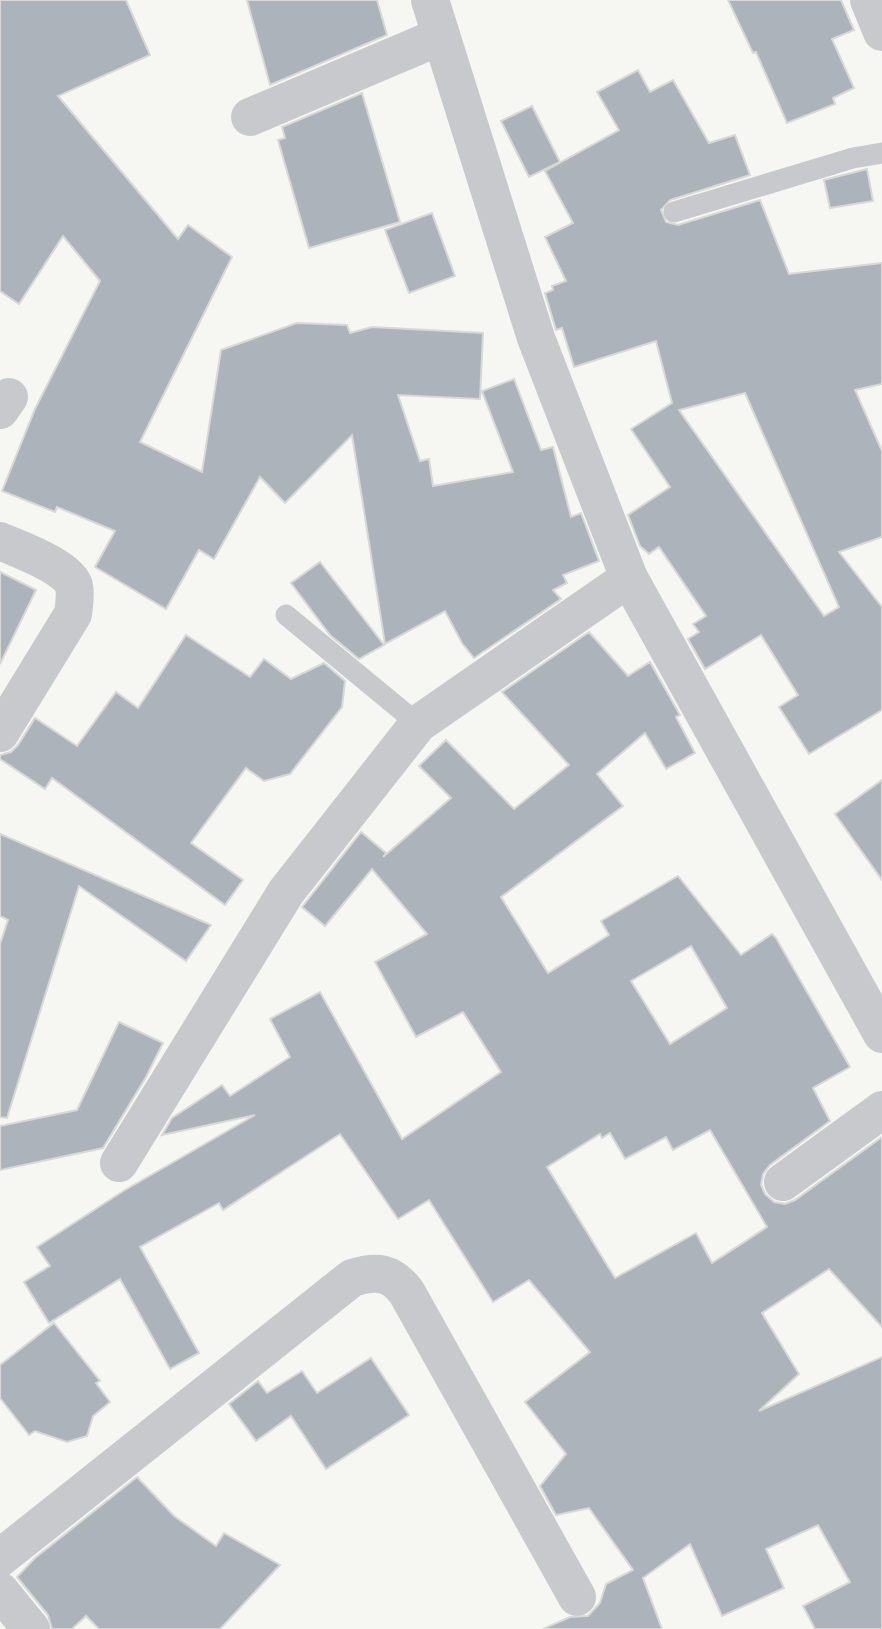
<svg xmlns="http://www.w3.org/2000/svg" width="882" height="1629" font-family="Raleway,sans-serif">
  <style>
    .building { fill: #acb3ba; stroke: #d8d8d6; stroke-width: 2; fill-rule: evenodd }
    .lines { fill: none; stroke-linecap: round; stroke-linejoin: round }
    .service { stroke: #c7c9cd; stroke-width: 21 }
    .minor { stroke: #c7c9cd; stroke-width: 38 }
  </style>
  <rect width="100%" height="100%" fill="#f6f7f3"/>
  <g class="building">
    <path d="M0 0H126L150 55 58 96 178 239 188 225 232 257 140 442 202 472 221 350 297 323 347 325 350 333 372 327 483 333 480 399 398 395 420 461 429 459 433 486 513 472 482 391 514 379 541 450 553 447 571 517 581 513 599 561 563 575 567 583 553 590 561 599 474 658 462 643 445 611 385 644 352 435 285 503 260 477 214 559 199 550 166 609 95 567 115 531 57 507 55 512 2 491 35 409 100 281 63 236 19 304 0 291Z"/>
    <path d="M247 0H377L387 35 270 85Z"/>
    <path d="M728 0H841L854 30 832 39 854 88 833 98 835 104 787 123 756 52 753 53Z"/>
    <path d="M638 70 650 92 673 80 709 143 735 135 750 175 670 200 661 210 666 222 678 225 760 200 789 274 882 263V384L855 390 882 451V537L839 552 882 607V710L809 754 779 707 798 695 761 635 705 669 688 639 699 632 693 624 706 616 659 547 649 554 640 546 628 515 670 487 631 429 672 403 656 341 574 367 562 328 556 330 545 293 553 290 552 286 566 281 545 237 573 223 545 171 619 130 597 92ZM745 393 839 607 824 616 679 410Z"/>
    <path d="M362 93 400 222 309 248 278 140 285 138 282 127Z"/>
    <path d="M532 106 560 162 529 177 501 121Z"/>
    <path d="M867 169 873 201 830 208 824 180Z"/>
    <path d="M432 213 455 276 409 293 385 230Z"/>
    <path d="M320 562 384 645 359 659 330 635 291 583Z"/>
    <path d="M0 572 36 590 0 664Z"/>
    <path d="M589 632 628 676 650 662 680 715 676 717 695 753 666 769 645 733 597 774 623 806 501 897 548 973 609 935 601 921 678 876 741 955 772 934 776 938 850 1067 813 1088 830 1121 770 1165 763 1174 761 1185 765 1194 774 1202 785 1204 795 1200 882 1137V1327L829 1269 762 1313 799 1374 759 1411 882 1357V1629H815L803 1606 850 1582 818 1525 766 1549 784 1588 722 1616 690 1544 643 1578 662 1629H543L570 1617 588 1616 600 1603 606 1584 633 1570 589 1508 556 1515 540 1486 566 1454 525 1402 590 1352 529 1280 493 1302 429 1200 398 1219 340 1134 223 1210 219 1203 140 1247 199 1353 170 1369 120 1279 49 1323 24 1282 50 1266 37 1247 125 1190 255 1115 162 1135 172 1118 222 1085 230 1096 290 1057 270 1019 320 992 402 1139 501 1072 463 1012 416 1037 375 962 427 934 372 869 325 926 302 907 361 832 386 853 383 857 451 798 419 766 446 740 514 809 569 765 502 692ZM691 946 727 1008 670 1044 631 981ZM710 1130 767 1227 712 1263 696 1233 615 1278 547 1167 600 1134 602 1138 610 1133 625 1159 666 1137 673 1150Z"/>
    <path d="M186 635 250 677 264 659 291 679 324 663 345 681 342 707 290 774 264 781 246 768 191 843 243 880 225 905 52 778 45 789 0 759V755L11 752 18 745 35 718 77 746 116 692 138 708Z"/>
    <path d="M882 780V880L835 814Z"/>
    <path d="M0 834 211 925 186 961 79 886 7 1118 0 1117V944L8 920 0 916Z"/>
    <path d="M119 1022 163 1043 146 1077 103 1148 0 1170V1126L77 1110Z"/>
    <path d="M54 1323 100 1381 96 1383 110 1402 93 1416 87 1436 67 1442 35 1431 29 1435 0 1398V1365Z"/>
    <path d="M371 1358 409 1415 326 1469 291 1416 256 1441 229 1404 258 1381 267 1393 302 1371 317 1393Z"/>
    <path d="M137 1477 174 1516 216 1546 224 1533 280 1565 220 1629H99L86 1616 72 1629H52L48 1615 17 1577 35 1558Z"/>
  </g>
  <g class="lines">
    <g class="service">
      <path d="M674 212 853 158 882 153"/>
      <path d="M286 615 418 724"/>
    </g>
    <g class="minor">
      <path d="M430 0 536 338 629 578 882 1034"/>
      <path d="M869 0 882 32"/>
      <path d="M250 117 441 36"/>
      <path d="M0 410 9 397"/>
      <path d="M0 541C18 549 69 567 74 586 76 595 74 605 73 614L0 733"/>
      <path d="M119 1163 286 892 418 724 629 578"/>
      <path d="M783 1182 882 1110"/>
      <path d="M0 1558 352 1278C377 1270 392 1272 407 1293L577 1597"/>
      <path d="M0 1591 31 1629"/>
    </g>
  </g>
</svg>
